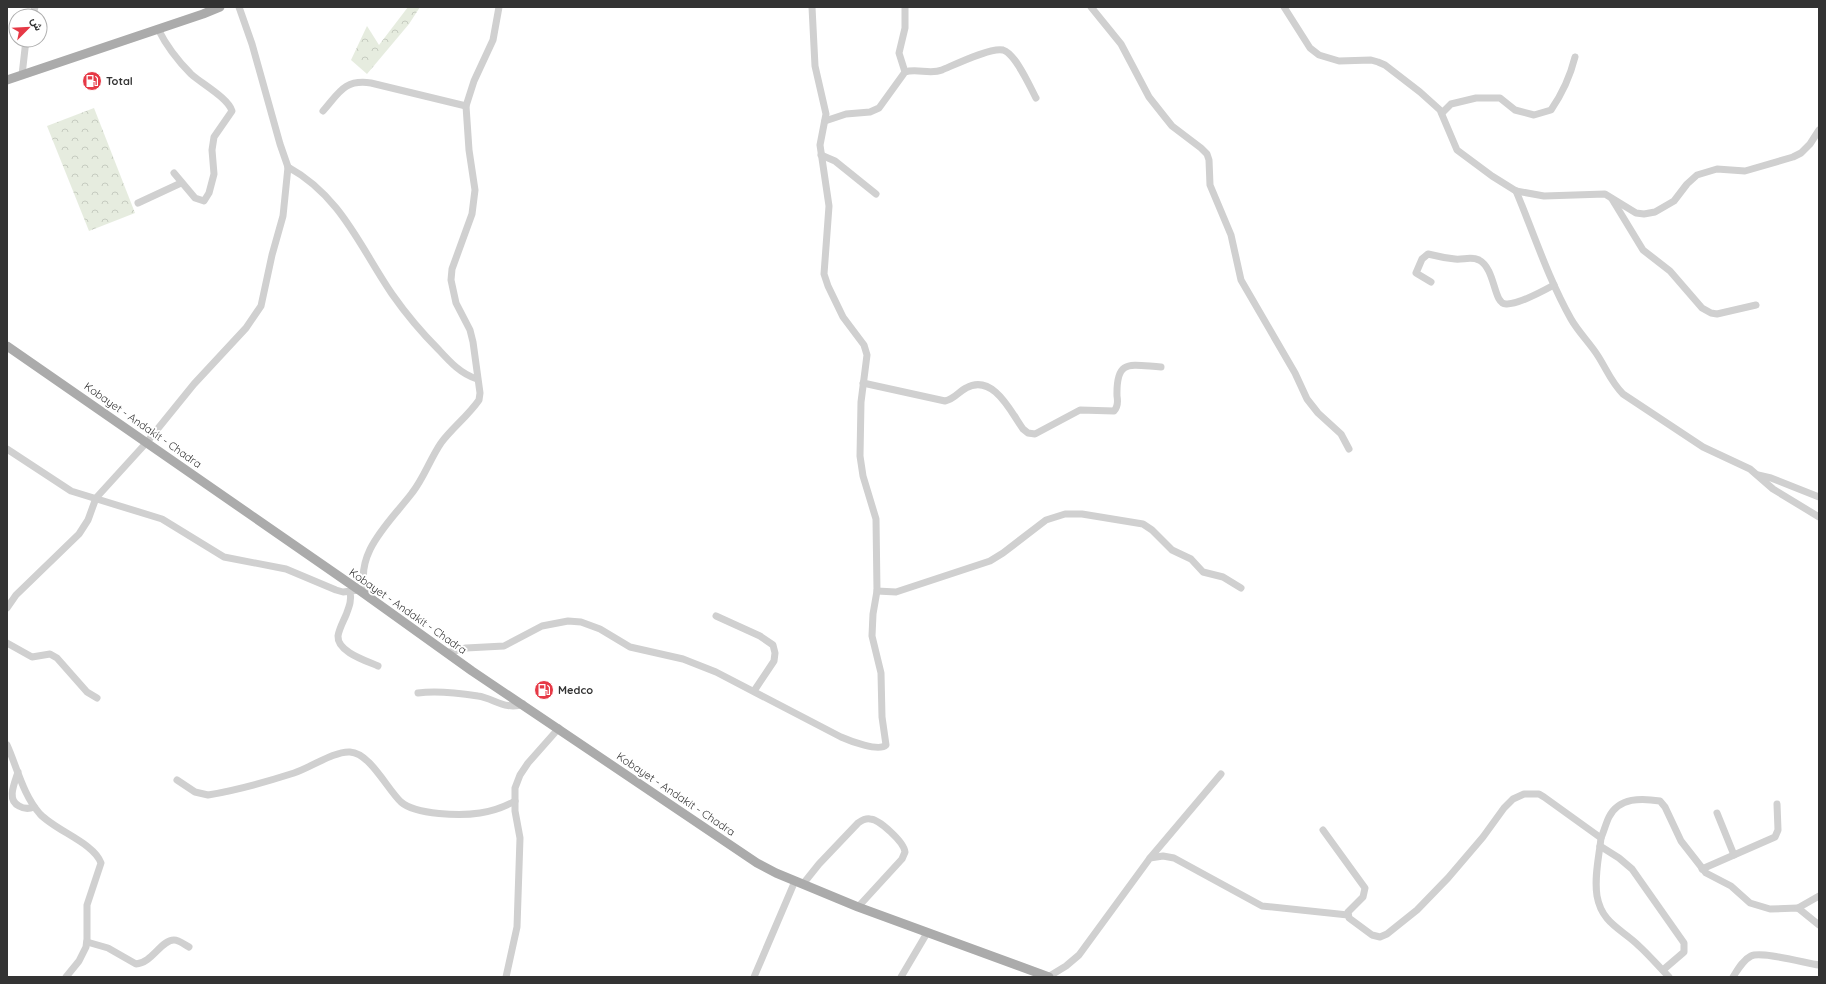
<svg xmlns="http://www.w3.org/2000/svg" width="1826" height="984" font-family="Quicksand,Vazirmatn,sans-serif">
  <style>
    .forest { fill: url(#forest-crowns) }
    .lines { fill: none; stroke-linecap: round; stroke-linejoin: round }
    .minor { stroke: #d0d0d0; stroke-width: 7 }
    .major { stroke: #ababab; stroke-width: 9 }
    .labels { text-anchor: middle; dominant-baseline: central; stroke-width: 4; stroke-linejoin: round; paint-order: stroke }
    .poi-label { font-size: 11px; font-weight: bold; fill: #333; stroke: #fff; text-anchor: start }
    .street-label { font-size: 11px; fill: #333; stroke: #fff }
  </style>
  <defs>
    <pattern id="forest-crowns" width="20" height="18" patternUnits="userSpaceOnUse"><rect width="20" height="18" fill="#e6ecdf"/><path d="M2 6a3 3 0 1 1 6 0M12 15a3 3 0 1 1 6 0" fill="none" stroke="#c6cbc0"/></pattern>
  </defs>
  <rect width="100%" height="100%" fill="#fff"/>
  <g class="forest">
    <path d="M408 7H420L409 24 367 74 351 60 367 26 379 45Z"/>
    <path d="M94 108 135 213 89 231 47 126Z"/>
  </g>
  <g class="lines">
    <g class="minor">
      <path d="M905 7V28L899 53 905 72"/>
      <path d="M1091 7 1121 44 1149 97 1164 116 1172 126 1201 148 1207 154 1209 160 1210 185 1231 235 1241 280 1295 373 1307 399 1318 413 1341 434 1349 449"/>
      <path d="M1284 7 1310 48 1319 55 1339 61 1371 60 1378 62 1385 65 1420 92 1440 110 1457 150 1492 176 1516 191 1544 196 1605 194 1636 213 1644 214 1655 212 1674 201 1687 184 1697 175 1717 169 1745 171 1793 157 1801 153 1810 144 1819 130"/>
      <path d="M33 16 35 7"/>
      <path d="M158 29C166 45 178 61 191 74 202 84 228 98 232 111L214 137 212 150 214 174 209 193 204 201 195 198 174 173"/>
      <path d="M22 75 26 40"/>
      <path d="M323 111C339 93 344 79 371 83L466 106"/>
      <path d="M1442 113 1451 104 1476 98H1500L1515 110 1534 115 1551 110C1562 94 1570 77 1575 57"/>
      <path d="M825 121 846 114 870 112 879 108 905 72C917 68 930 75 942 70 954 65 991 47 1003 50 1016 54 1030 87 1036 98"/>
      <path d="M821 155 835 161 876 194"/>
      <path d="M288 167C341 196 360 247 392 294 406 314 422 333 439 350 450 362 461 374 477 379"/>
      <path d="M1516 191C1534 234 1548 278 1571 319 1579 333 1590 343 1598 356 1607 370 1611 382 1623 394L1703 447 1750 469 1773 489 1819 517"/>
      <path d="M1612 199 1643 250 1670 271 1702 308 1711 313 1717 314 1756 305"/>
      <path d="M138 203 181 183"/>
      <path d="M1431 282 1416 273 1422 259 1428 254C1436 256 1446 258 1455 259 1463 260 1471 256 1479 260 1496 269 1493 304 1506 304 1518 305 1543 291 1554 285"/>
      <path d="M863 383 945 401C955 399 958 392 966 388 993 373 1011 412 1023 429L1028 433 1035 434 1080 410 1114 411C1118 407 1118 402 1117 396 1116 358 1130 365 1161 367"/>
      <path d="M7 449 71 491 162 519 224 557 286 569 336 590 343 592 359 590"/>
      <path d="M1758 475 1771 478 1819 497"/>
      <path d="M877 591 896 592 990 561 1003 553 1046 520 1065 514H1082L1143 524 1152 530 1172 550 1191 559 1203 572 1223 577 1241 588"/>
      <path d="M350 592C352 600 349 607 346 615 343 622 339 629 338 636 337 652 367 661 378 666"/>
      <path d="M367 596C351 555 390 522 412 493 424 478 430 459 441 443 452 428 468 416 479 400L480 393 473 342 470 330 456 303 451 280 452 269 472 214 475 190 469 150 466 106 474 81 493 40 499 7"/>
      <path d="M7 608 16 595 79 534 88 520 96 498 147 442 194 384 246 328 261 306 272 255 283 216 288 167 280 144 252 44 239 7"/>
      <path d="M716 616 760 636 773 645 775 653 774 661 754 691"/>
      <path d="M7 643 32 657 50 654 57 658 87 692 97 698"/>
      <path d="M446 653 466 648 504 646 542 626 568 621 581 622 600 629 630 647 683 659 716 672 841 737C850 741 879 752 886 745L882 717 881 673 872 636 873 614 877 591 876 519 863 476 860 456 861 402 867 355 864 345 843 317 828 286 824 274 829 206 820 145 826 114 815 66 812 7"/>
      <path d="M418 693C437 690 459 693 478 696 493 698 507 711 523 704"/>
      <path d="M7 745C17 767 23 795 40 814 56 831 94 843 101 863L87 905V939L86 947 79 961 66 977"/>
      <path d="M18 772C15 782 6 800 19 806 24 809 29 809 34 807"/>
      <path d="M177 780 195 792 208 795C237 790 266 782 294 773 310 768 334 751 350 752 370 753 387 789 401 802 416 815 461 816 480 813 493 811 504 807 515 801"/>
      <path d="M1717 813 1734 855"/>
      <path d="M1323 830 1365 888 1363 897 1348 912 1349 918 1372 935 1380 937 1387 934 1417 910 1448 878 1483 837 1504 808 1513 799 1524 794H1539L1544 797 1601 838C1599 857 1594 877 1597 896 1602 924 1622 929 1639 946 1650 956 1659 967 1669 977"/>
      <path d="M1601 838C1604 831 1606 823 1609 817 1619 797 1642 798 1660 801L1665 807 1681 841 1706 873 1731 886 1750 903 1770 909 1798 908 1819 925"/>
      <path d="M1600 846 1619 858 1632 869 1684 943V952L1663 970"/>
      <path d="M1150 858 1221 774"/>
      <path d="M1702 869 1775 837 1778 830 1777 804"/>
      <path d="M803 884 819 864 858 823C861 821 865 818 870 819 879 819 904 842 905 852L902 859 858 907"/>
      <path d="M1798 908 1819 896"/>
      <path d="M87 942 108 948 136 964C152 963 161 940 174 940 179 940 185 945 189 947"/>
      <path d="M506 977 517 927 520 838 515 811V788L520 775 528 763 559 728"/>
      <path d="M754 977 795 881"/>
      <path d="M901 977 927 933"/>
      <path d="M1048 977 1066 966 1079 955 1150 858 1163 856 1174 858 1262 906 1348 915"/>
      <path d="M1733 977C1738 969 1743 960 1751 956 1762 951 1805 963 1819 965"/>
    </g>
    <g class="major">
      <path d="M7 80 203 14 220 7"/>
      <path d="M7 346 359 590 472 671 757 863 776 873 858 907 1049 977"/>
    </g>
  </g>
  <defs>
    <g id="fuel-disc" transform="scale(1)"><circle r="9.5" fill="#e63946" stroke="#fff"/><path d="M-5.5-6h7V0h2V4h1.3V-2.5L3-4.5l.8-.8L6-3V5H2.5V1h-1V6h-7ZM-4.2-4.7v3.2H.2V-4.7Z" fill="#fff"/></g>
  </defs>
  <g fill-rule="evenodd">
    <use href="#fuel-disc" x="92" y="81"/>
    <use href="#fuel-disc" x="544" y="690"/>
  </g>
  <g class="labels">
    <g class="poi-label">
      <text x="106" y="81">Total</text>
      <text x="558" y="690">Medco</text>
    </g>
    <g class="street-label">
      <text transform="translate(143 425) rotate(35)">Kobayet - Andakit - Chadra</text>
      <text transform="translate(408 611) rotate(35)">Kobayet - Andakit - Chadra</text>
      <text transform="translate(676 794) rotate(34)">Kobayet - Andakit - Chadra</text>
    </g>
  </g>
  <rect width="1826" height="984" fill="none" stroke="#333333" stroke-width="16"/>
  <g transform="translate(28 28) rotate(66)"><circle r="19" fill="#ffffff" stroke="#adadad"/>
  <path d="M0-3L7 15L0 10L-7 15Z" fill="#e63946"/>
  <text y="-6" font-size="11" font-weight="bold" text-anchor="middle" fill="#333333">ش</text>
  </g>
</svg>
